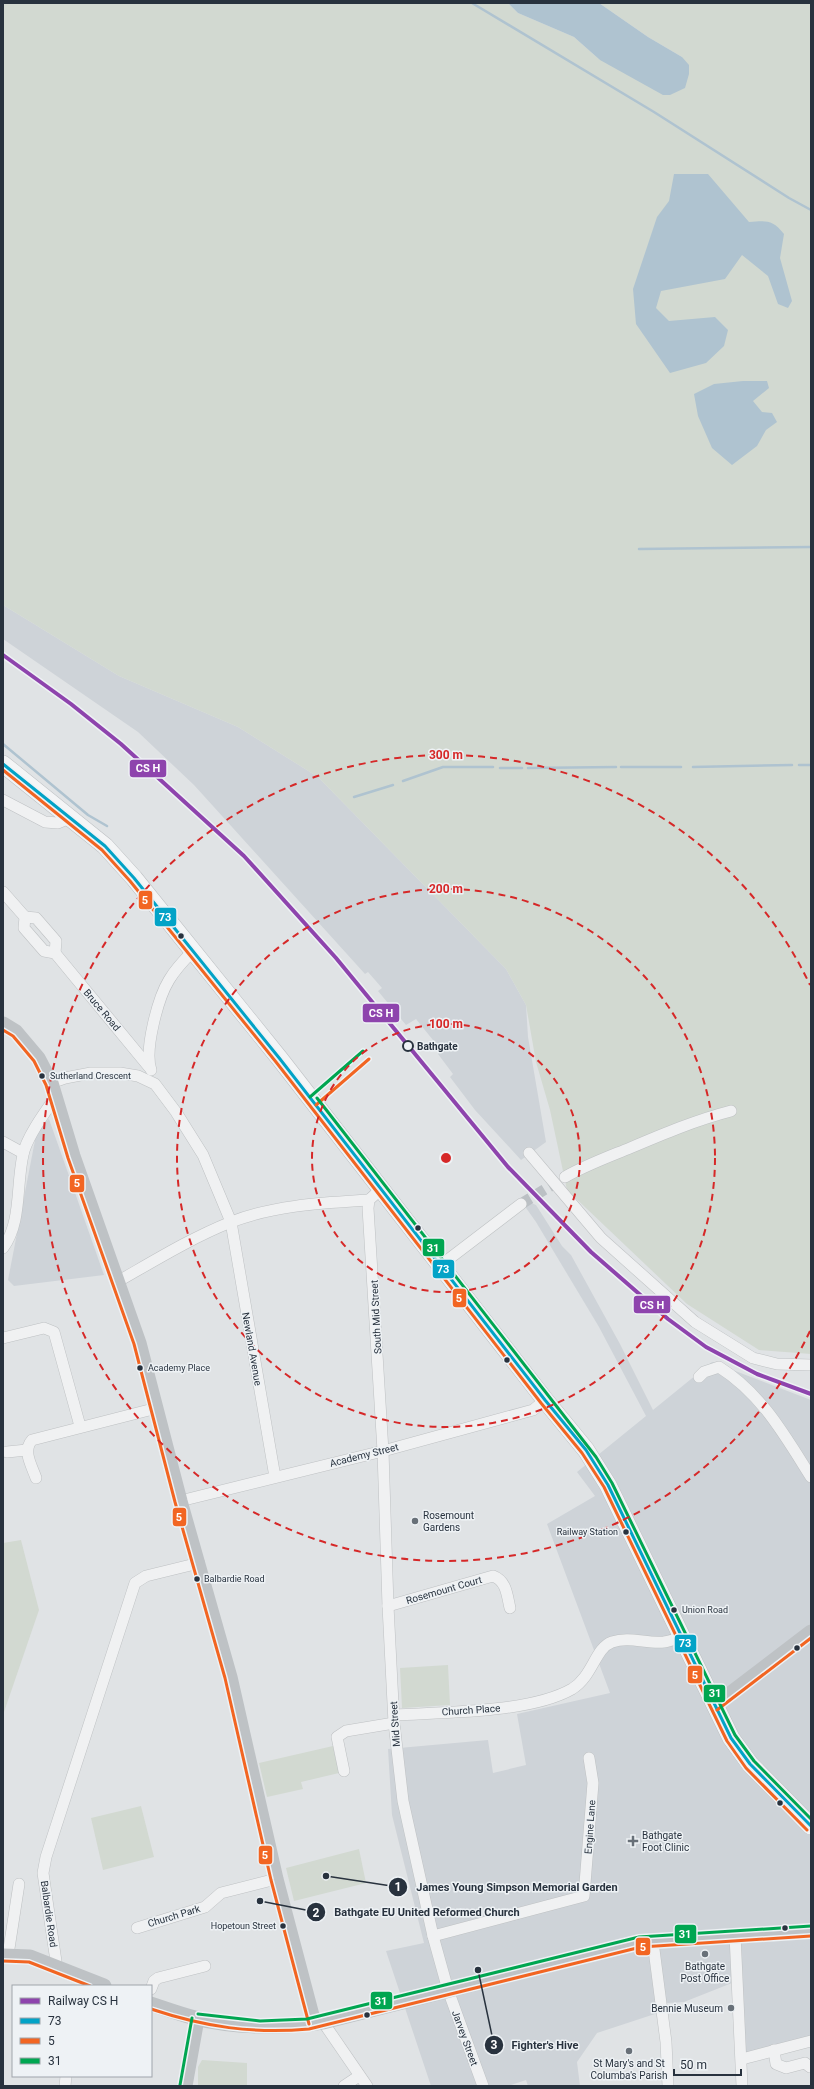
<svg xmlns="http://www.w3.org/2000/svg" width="814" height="2089" font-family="Roboto,sans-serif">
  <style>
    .built { fill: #ced3d8 }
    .green { fill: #d2d9d1 }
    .water { fill: #afc3d0 }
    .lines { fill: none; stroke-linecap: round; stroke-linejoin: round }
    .stream { stroke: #afc3d0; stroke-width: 2.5 }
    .street-tunnel { stroke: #bbc0c4; stroke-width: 11; stroke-dasharray: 11 5.5; stroke-linecap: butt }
    .street-casing { stroke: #bec1c3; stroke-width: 12 }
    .primary-casing { stroke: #bdc0c3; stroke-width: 18 }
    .street { stroke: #f0f1f2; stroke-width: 11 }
    .secondary { stroke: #bec2c5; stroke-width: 15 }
    .primary { stroke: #f4f5f6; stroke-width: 17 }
    .bus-1-casing { stroke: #eef2f5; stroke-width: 6 }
    .bus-2-casing { stroke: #eef2f5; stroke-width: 6 }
    .bus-3-casing { stroke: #eef2f5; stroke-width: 6 }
    .bus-1 { stroke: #02a3c7; stroke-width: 3 }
    .bus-2 { stroke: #f26522; stroke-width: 3 }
    .bus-3 { stroke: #00a651; stroke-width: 3 }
    .rail-1-casing { stroke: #eef2f5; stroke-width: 7 }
    .rail-1 { stroke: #8e44ad; stroke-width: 4 }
    .ring { fill: none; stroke: #d62828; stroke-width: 2; stroke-dasharray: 7 5 }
    .bus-dot { fill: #28323e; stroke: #eef2f5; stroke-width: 1.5 }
    .stop-dot { fill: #eef2f5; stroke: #28323e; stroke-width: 2 }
    .poi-dot { fill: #687078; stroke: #eef2f5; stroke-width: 1.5 }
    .labels { text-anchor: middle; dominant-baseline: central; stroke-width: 3; stroke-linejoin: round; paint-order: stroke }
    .bus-label { font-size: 9px; fill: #28323e; stroke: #eef2f5; text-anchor: start }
    .street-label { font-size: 10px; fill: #28323e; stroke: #eef2f5 }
    .stop-label { font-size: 10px; font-weight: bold; fill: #28323e; stroke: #eef2f5; text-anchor: start }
    .poi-label { font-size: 10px; fill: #28323e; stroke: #eef2f5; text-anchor: start }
    .centre { fill: #d62828; stroke: #eef2f5; stroke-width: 2 }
    .ring-label { font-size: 12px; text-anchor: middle; font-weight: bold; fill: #d62828; stroke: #eef2f5; stroke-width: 3; stroke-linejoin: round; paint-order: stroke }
    .leader { fill: none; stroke: #28323e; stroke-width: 1.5 }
    .callout-dot { fill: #28323e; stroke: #eef2f5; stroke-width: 1.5 }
    .mark-label { font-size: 12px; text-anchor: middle; font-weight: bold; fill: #fff }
    .callout-label { font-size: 11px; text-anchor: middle; font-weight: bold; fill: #28323e; stroke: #eef2f5; stroke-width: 3; stroke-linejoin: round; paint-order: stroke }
    .line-badge { stroke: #eef2f5; stroke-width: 1.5 }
    .badge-label { font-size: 11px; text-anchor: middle; font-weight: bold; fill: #fff }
  </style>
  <rect width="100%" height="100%" fill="#e0e3e5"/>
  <g class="built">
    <path d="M3 605 119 676 238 727 318 777 506 969 526 1005 528 1037 546 1142 521 1160 475 1110 450 1077 453 1074 438 1054 441 1050 416 1019 406 1025 378 991 382 988 368 972 365 974 194 785 138 732 3 639Z"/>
    <path d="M49 1119 104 1275 14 1286 8 1280 37 1130Z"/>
    <path d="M519 1198 536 1205 562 1246 571 1255 620 1344 653 1410 712 1362 811 1400V2041L742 2059 737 1981 684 2002 667 2003V2010L597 2033 577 2062 580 2086H528L526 2080 508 2086H431L386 1951 424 1943 392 1815 388 1749 488 1740 493 1773 526 1765 517 1714 610 1693 547 1524 595 1496 577 1472 646 1416 599 1327 536 1222Z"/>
  </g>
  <g class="green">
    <path d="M3 3H508L518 13 574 37 600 60 682 57 648 37 599 3H811V1354L759 1350 687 1304 567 1190 550 1110 536 1062 526 1005 506 969 318 777 238 727 119 676 3 605Z"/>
    <path d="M21 1540 39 1610 3 1715V1543Z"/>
    <path d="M448 1665 450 1705 402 1708 400 1668Z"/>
    <path d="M333 1746 339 1773 301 1782 303 1789 267 1797 259 1763Z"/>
    <path d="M141 1806 154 1857 103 1870 91 1818Z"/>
    <path d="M359 1849 366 1883 294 1901 286 1868Z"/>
    <path d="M202 2060 247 2063V2086H198V2067Z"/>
  </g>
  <g class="water">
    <path d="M508 3H599L648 37 682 57 689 65V74L685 88 670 95H663L600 60 574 37 518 13Z"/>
    <path d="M674 174H708L749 222C766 221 772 219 784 234L780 258 792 301 788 308 778 304 768 276 742 255 725 279 661 291 656 308 669 321 715 317 728 330 724 346 706 363 670 373 636 324 633 289 657 217 669 201Z"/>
    <path d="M743 381H767L769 388 753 401 762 412 772 413 777 422 766 430 757 446 732 465 712 448 698 416 694 394 714 384Z"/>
  </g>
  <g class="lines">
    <g class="stream">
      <path d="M472 3 654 112 789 198 811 210"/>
      <path d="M639 549 811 547"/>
      <path d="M3 744 88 815 107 826"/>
      <path d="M799 765H811"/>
      <path d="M621 767H681"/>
      <path d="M693 767 792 765"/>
      <path d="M500 768H522"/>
      <path d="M528 768 616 767"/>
      <path d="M403 781 443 767H493"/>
      <path d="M354 797 393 785"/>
    </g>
    <path class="street-tunnel" d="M521 1204 565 1177"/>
    <g class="street-casing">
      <g id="street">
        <path d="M3 800 45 822 58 823 70 818"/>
        <path d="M3 892 25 917 24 928 44 951 55 953 149 1067"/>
        <path d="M25 917 36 918 56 941 55 953"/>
        <path d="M151 1070C144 1050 158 998 169 980 176 968 184 960 193 951"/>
        <path d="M51 1083 65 1078 91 1073H120L138 1076 155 1084 176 1112 203 1155 231 1222 275 1477"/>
        <path d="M3 1142 23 1153"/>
        <path d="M529 1153 601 1238 695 1322 753 1358 777 1364 811 1365"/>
        <path d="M565 1177C586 1165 608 1157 630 1148 663 1134 696 1120 731 1111"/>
        <path d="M381 1189 369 1200 368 1208 383 1451 388 1606 394 1723 403 1801 433 1936 448 1990 483 2086"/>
        <path d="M3 1248C22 1222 16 1185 23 1155 26 1138 45 1112 55 1098"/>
        <path d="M441 1265 521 1204"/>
        <path d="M117 1282C154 1261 191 1238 231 1222 275 1205 322 1203 369 1200"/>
        <path d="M3 1338 44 1328 54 1332 80 1426"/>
        <path d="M699 1377 704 1372 719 1367C762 1394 785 1436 811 1477"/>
        <path d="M7 1452 27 1450"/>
        <path d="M36 1478C32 1466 22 1451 32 1440L157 1408"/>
        <path d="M180 1501 383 1451 533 1410 545 1400"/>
        <path d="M388 1606 493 1576C507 1581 507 1596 510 1608"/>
        <path d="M395 1715C444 1712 530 1713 572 1689 593 1676 595 1648 612 1642 629 1636 647 1644 664 1642 670 1641 676 1639 682 1637"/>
        <path d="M344 1771 337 1737 346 1731 394 1723"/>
        <path d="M137 1928 205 1907 221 1893 276 1879"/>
        <path d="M735 1935 742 2086"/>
        <path d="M433 1936 584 1896 593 1783 589 1758"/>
        <path d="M653 1942 666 2042 668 2086"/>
        <path d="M8 1955 19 1884"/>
        <path d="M57 1968 43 1873 46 1857 135 1583 146 1576 199 1563"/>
        <path d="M151 1989 154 1981 158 1978 205 1966"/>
        <path d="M323 2022 367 2086"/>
        <path d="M774 2050 776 2064 786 2068 805 2063 810 2067"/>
        <path d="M742 2059 811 2041"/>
        <path d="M65 2086 66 2076"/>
        <path d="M344 2086 359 2076"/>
      </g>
    </g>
    <g class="primary-casing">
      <path id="primary" d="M3 764 105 846 134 878 280 1059 545 1400 586 1450 608 1485 731 1738 750 1764 811 1826"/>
    </g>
    <use href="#street" class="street"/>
    <g class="secondary">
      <path d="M3 1024 16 1032 38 1058 51 1083 73 1156 139 1343 180 1501 230 1677 276 1879 314 2023"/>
      <path d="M714 1706 811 1632"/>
      <path d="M3 1956 30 1957 104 1986"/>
      <path d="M151 2004C166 2009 180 2014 195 2018 231 2027 286 2029 323 2022L640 1942 811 1931"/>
      <path d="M185 2086 197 2019"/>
    </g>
    <use href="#primary" class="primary"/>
    <g class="bus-1-casing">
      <path id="bus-1" d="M3 764 105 846 134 878 280 1059 545 1400 586 1450 608 1485 731 1738 750 1764 811 1826"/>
    </g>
    <g class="bus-2-casing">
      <g id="bus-2">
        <path d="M3 770 102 850 130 881 276 1062 541 1403 582 1453 604 1487 727 1741 746 1768 807 1830"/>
        <path d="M3 1030 13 1036 34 1061 46 1085 68 1158 134 1344 175 1502 225 1678 271 1880 309 2024"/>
        <path d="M316 1105 369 1059"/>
        <path d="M717 1710 811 1638"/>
        <path d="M3 1961 29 1962 90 1986"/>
        <path d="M151 2009C205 2027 252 2034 309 2029L641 1947 811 1936"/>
      </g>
    </g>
    <g class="bus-3-casing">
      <g id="bus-3">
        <path d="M310 1097 363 1051"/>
        <path d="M317 1098 596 1457 612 1483 735 1735 754 1761 811 1819"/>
        <path d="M198 2014 260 2021 307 2019 639 1937 811 1926"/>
        <path d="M180 2085 192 2018"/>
      </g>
    </g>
    <use href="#bus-1" class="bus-1"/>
    <use href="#bus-2" class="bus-2"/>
    <use href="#bus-3" class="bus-3"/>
    <g class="rail-1-casing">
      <path id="rail-1" d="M3 655 71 704 121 744 244 856 336 958 508 1167 591 1252 668 1319 706 1347 757 1374 811 1394"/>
    </g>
    <use href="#rail-1" class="rail-1"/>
  </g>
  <g class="ring">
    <circle cx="446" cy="1158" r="134"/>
    <circle cx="446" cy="1158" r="269"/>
    <path d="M810 1331A403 403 0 1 1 810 985"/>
  </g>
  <g class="bus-dot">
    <circle cx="181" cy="936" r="3.5"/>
    <circle cx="42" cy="1076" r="3.5"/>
    <circle cx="418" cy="1228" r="3.5"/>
    <circle cx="507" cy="1360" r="3.5"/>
    <circle cx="140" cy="1368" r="3.5"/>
    <circle cx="626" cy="1532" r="3.5"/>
    <circle cx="197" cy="1579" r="3.5"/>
    <circle cx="674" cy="1610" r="3.5"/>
    <circle cx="797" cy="1648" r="3.5"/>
    <circle cx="780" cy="1803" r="3.5"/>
    <circle cx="283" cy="1926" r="3.5"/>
    <circle cx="785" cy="1928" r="3.5"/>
    <circle cx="367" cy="2015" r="3.5"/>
  </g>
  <circle class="stop-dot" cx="408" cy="1046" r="5"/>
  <g class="poi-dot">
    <circle cx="415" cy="1521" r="4"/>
    <path d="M631 1835h4v4h4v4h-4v4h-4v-4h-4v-4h4z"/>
    <circle cx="705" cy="1954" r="4"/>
    <circle cx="731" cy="2008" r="4"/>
    <circle cx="629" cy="2051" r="4"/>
  </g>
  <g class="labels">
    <g class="bus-label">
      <text x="50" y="1076">Sutherland Crescent</text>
      <text x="148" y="1368">Academy Place</text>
      <text x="618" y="1532" text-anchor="end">Railway Station</text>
      <text x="204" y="1579">Balbardie Road</text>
      <text x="682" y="1610">Union Road</text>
      <text x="276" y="1926" text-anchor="end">Hopetoun Street</text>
    </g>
    <g class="street-label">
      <text transform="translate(102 1010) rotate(50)">Bruce Road</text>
      <text transform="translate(376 1317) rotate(-93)">South Mid Street</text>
      <text transform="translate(252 1349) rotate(80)">Newland Avenue</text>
      <text transform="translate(364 1455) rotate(-14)">Academy Street</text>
      <text transform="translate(444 1590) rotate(-16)">Rosemount Court</text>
      <text transform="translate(471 1710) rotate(-4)">Church Place</text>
      <text transform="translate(395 1724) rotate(-94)">Mid Street</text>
      <text transform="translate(590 1827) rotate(-86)">Engine Lane</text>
      <text transform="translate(49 1914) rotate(82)">Balbardie Road</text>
      <text transform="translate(174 1916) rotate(-17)">Church Park</text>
      <text transform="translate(465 2038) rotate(70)">Jarvey Street</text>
    </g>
    <g class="stop-label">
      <text x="417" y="1046">Bathgate</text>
    </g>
    <g class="poi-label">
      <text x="423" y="1515">Rosemount<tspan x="423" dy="12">Gardens</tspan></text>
      <text x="642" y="1835">Bathgate<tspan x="642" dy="12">Foot Clinic</tspan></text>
      <text x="705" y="1966" text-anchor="middle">Bathgate<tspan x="705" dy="12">Post Office</tspan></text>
      <text x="723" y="2008" text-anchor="end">Bennie Museum</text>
      <text x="629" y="2063" text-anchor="middle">St Mary's and St<tspan x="629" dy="12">Columba's Parish</tspan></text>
    </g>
  </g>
  <circle cx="446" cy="1158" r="6" class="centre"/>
  <g class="ring-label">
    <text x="446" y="759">300 m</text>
    <text x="446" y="893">200 m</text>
    <text x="446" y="1028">100 m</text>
  </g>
  <path class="leader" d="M326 1876L398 1887M260 1901L316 1912M478 1970L494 2045"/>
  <g class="callout-dot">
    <circle cx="326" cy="1876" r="4"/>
    <circle cx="260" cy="1901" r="4"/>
    <circle cx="478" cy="1970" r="4"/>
    <circle cx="398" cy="1887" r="10"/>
    <circle cx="316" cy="1912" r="10"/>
    <circle cx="494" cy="2045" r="10"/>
  </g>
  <g class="mark-label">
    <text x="398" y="1891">1</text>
    <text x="316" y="1917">2</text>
    <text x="494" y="2049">3</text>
  </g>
  <g class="callout-label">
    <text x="517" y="1891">James Young Simpson Memorial Garden</text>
    <text x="427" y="1916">Bathgate EU United Reformed Church</text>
    <text x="545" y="2049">Fighter's Hive</text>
  </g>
  <g class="line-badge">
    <rect x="129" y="759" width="38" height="19" rx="4" fill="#8e44ad"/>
    <rect x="138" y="890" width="15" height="20" rx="4" fill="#f26522"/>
    <rect x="154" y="907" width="23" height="20" rx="4" fill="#02a3c7"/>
    <rect x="362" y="1003" width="38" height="20" rx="4" fill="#8e44ad"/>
    <rect x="69" y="1174" width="16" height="19" rx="4" fill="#f26522"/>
    <rect x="422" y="1238" width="23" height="19" rx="4" fill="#00a651"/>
    <rect x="432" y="1259" width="23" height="20" rx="4" fill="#02a3c7"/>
    <rect x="452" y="1288" width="15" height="20" rx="4" fill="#f26522"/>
    <rect x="633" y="1295" width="38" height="19" rx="4" fill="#8e44ad"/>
    <rect x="172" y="1507" width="15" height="20" rx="4" fill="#f26522"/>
    <rect x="674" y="1634" width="23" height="19" rx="4" fill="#02a3c7"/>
    <rect x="687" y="1665" width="16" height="19" rx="4" fill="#f26522"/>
    <rect x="703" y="1684" width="23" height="19" rx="4" fill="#00a651"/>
    <rect x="258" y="1845" width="15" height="20" rx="4" fill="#f26522"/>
    <rect x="674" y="1924" width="23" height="20" rx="4" fill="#00a651"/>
    <rect x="635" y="1937" width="16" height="19" rx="4" fill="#f26522"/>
    <rect x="370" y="1991" width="23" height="19" rx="4" fill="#00a651"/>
  </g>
  <g class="badge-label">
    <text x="148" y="772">CS H</text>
    <text x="145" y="904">5</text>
    <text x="165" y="921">73</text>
    <text x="381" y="1017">CS H</text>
    <text x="77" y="1187">5</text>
    <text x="433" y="1252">31</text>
    <text x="443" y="1273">73</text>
    <text x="459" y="1302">5</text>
    <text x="652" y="1309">CS H</text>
    <text x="179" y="1521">5</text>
    <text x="685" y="1647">73</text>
    <text x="695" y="1679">5</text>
    <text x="715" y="1697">31</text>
    <text x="265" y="1859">5</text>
    <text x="685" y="1938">31</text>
    <text x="643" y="1951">5</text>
    <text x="381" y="2005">31</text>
  </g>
  <rect width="814" height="2089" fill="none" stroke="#28323e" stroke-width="8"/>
  <rect x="12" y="1985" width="140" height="92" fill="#eef2f5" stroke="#9fa5ac"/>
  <rect x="20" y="1998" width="20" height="6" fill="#8e44ad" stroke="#9fa5ac"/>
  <text x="48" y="2005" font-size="12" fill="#28323e">Railway CS H</text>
  <rect x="20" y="2018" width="20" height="6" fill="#02a3c7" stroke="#9fa5ac"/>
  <text x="48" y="2025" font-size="12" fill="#28323e">73</text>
  <rect x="20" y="2038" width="20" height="6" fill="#f26522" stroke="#9fa5ac"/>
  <text x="48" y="2045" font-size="12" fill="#28323e">5</text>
  <rect x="20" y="2058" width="20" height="6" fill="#00a651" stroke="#9fa5ac"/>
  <text x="48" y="2065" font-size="12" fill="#28323e">31</text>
  <path d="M674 2069v6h67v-6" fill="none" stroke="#28323e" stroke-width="2"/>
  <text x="680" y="2069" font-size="12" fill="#28323e" stroke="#eef2f5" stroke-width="3" paint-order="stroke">50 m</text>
</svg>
